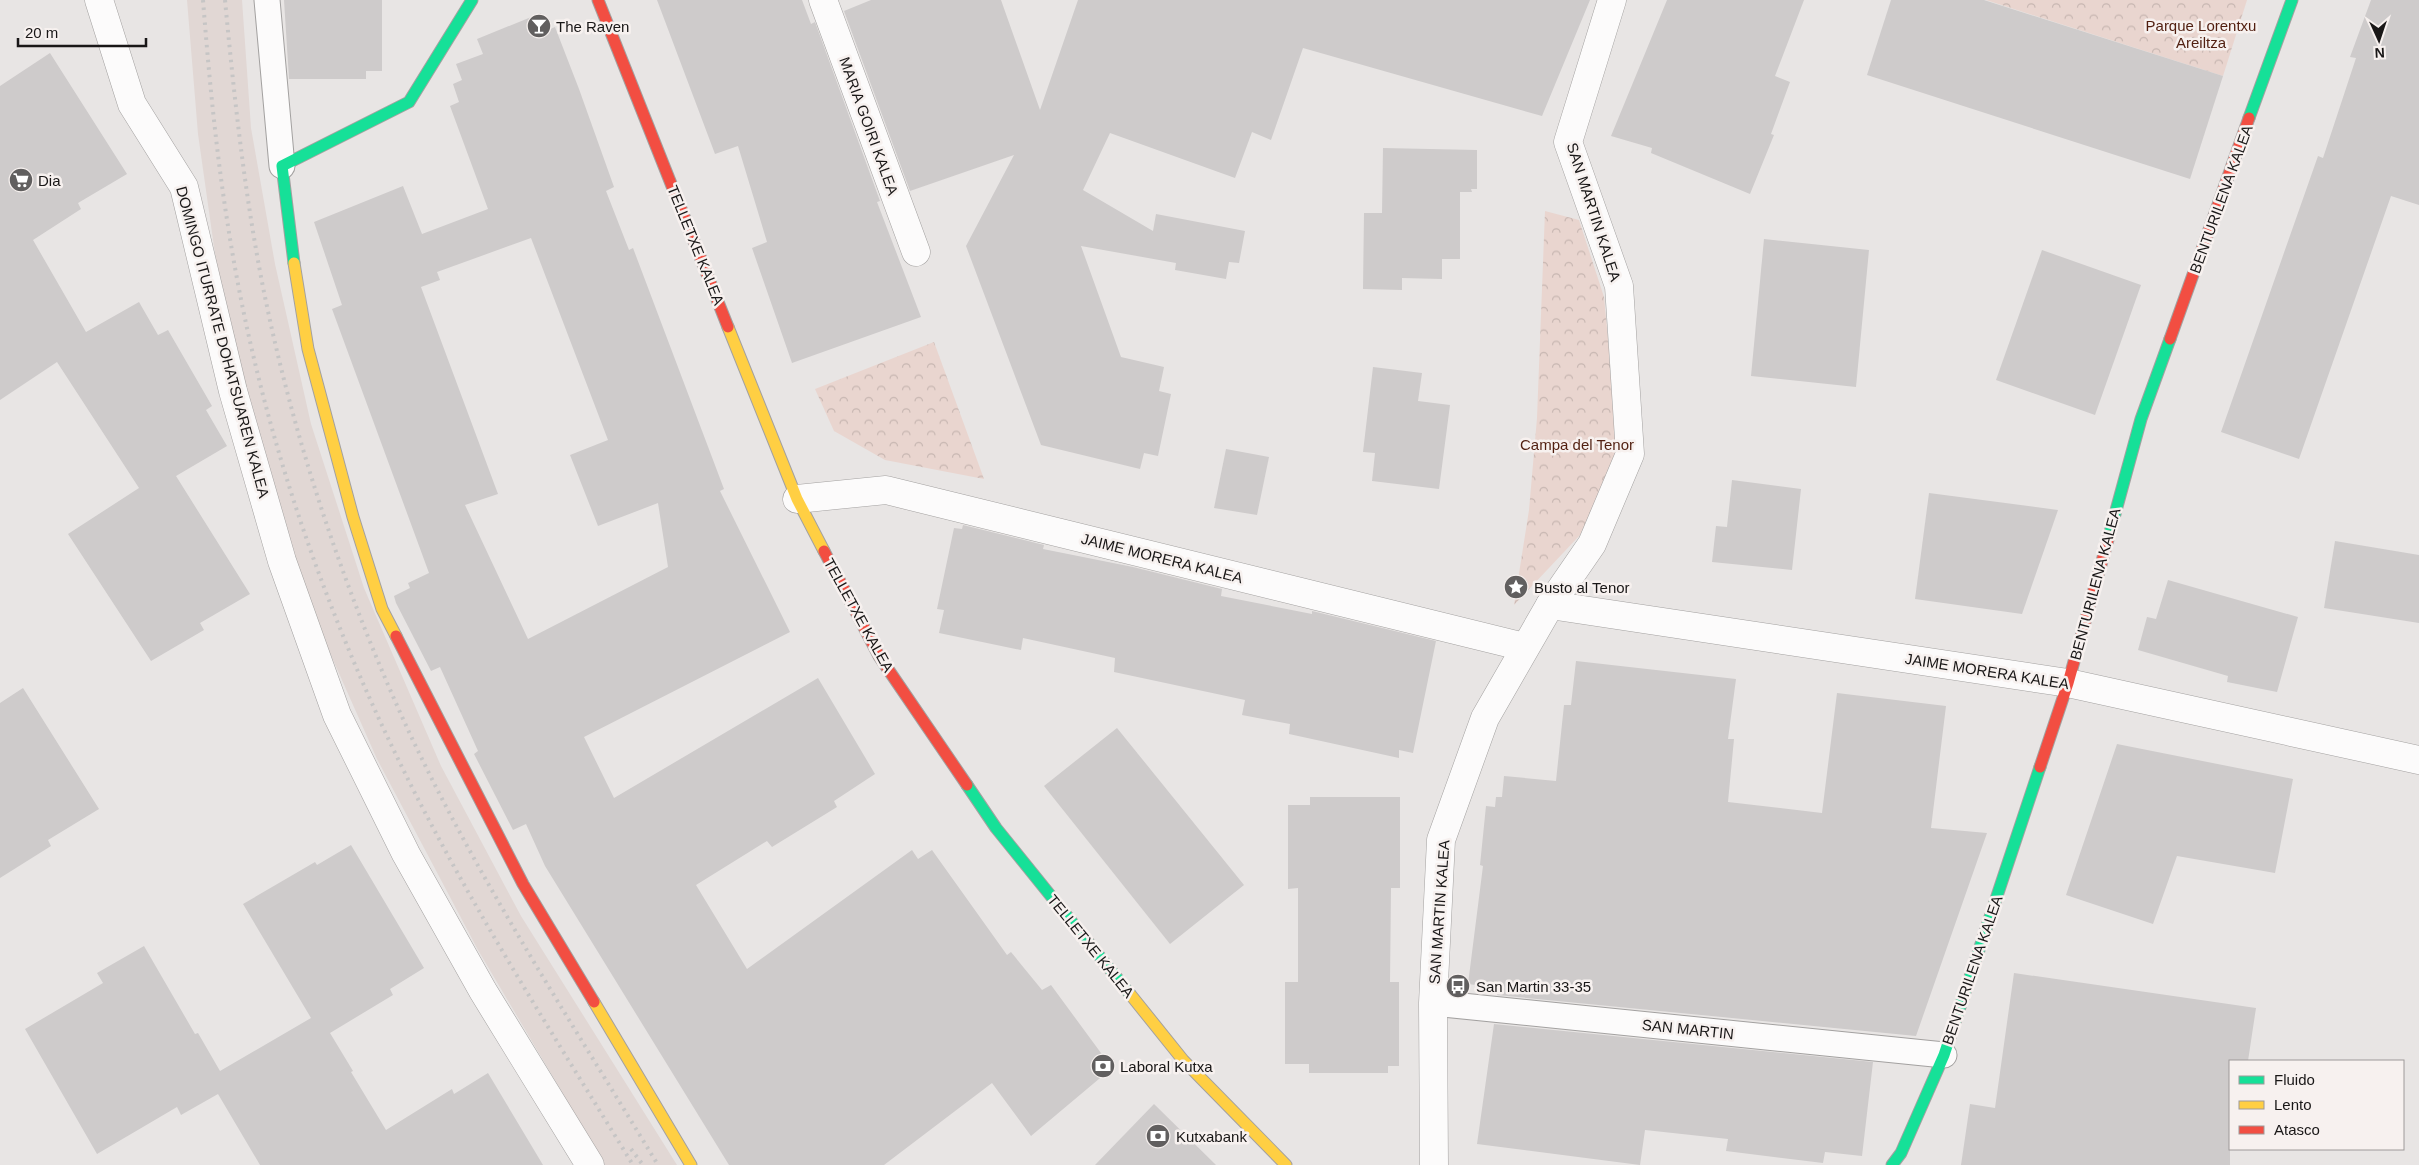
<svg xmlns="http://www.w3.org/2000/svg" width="2419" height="1165" font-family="Helvetica,sans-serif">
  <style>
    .built { fill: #e1d7d4 }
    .park { fill: url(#park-crowns) }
    .building { fill: #cecbcb; fill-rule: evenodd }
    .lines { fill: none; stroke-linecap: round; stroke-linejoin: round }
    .lane-casing { stroke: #a3a1a0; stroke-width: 27 }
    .street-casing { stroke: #a3a1a0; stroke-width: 29 }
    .fast-casing { stroke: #a3a1a0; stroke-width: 13 }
    .slow-casing { stroke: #a3a1a0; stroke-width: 13 }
    .jam-casing { stroke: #a3a1a0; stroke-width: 13 }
    .lane { stroke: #fcfbfb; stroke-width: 25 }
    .street { stroke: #fcfbfb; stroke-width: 28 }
    .fast { stroke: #16e098; stroke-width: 11 }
    .slow { stroke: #ffcf43; stroke-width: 11 }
    .jam { stroke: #f24e42; stroke-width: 11 }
    .rail { stroke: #c6c5c5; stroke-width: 4; stroke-dasharray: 2.5 5; stroke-linecap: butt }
    .labels { text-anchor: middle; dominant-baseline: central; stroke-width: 5; stroke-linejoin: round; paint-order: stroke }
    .park-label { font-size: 15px; fill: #511f10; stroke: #f7f1ef }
    .poi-label { font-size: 15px; fill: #191717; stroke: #f7f1ef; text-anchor: start }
    .street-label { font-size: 15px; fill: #191717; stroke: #f7f1ef }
  </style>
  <defs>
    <pattern id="park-crowns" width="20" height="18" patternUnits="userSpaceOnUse" patternTransform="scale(1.25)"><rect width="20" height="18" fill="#e9d5cf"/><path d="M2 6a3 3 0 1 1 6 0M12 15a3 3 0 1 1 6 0" fill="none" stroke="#c7b6b1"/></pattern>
  </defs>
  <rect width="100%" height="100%" fill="#e8e5e4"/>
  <path class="built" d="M187 0H242L251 128 275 264 311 424 364 588 441 766 521 916 677 1165H605L478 950 377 759 314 617 270 478 222 303 198 134Z"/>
  <g class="park">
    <path d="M1986 0H2247L2223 76Z"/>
    <path d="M1545 211 1579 220 1604 297 1619 453 1580 535 1514 605 1529 510 1537 418Z"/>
    <path d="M934 342 984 479 885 460 834 431 815 389Z"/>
  </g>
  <g class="building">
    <path d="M284 0H382V71H366V79H289Z"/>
    <path d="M657 0H802L811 24 815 22 880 201 877 202 921 317 792 363 752 248 767 242 738 146 715 154Z"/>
    <path d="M871 0H1001L1040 110 1078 0H1590L1542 116 1303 48 1271 140 1252 132 1235 178 1110 133 1083 190 1153 231 1156 214 1245 231 1239 263 1229 262 1226 279 1175 270 1176 263 1081 246 1121 357 1164 367 1159 391 1171 394 1158 456 1144 453 1140 469 1041 445 966 246 1014 155 910 191 844 11Z"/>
    <path d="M1667 0H1804L1775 76 1790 82 1771 134 1774 135 1750 194 1651 153 1652 148 1611 136Z"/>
    <path d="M1891 0H1984L2223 76 2190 179 1867 75Z"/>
    <path d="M2371 0H2419V205L2391 196 2299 459 2221 432 2318 156 2323 158 2356 58 2350 57Z"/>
    <path d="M541 13 548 30 555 27 579 89 614 187 606 191 629 250 633 248 724 489 720 491 790 632 584 737 614 798 818 678 875 774 834 801 837 807 772 847 767 841 696 885 747 969 912 850 918 859 932 850 1007 955 1011 952 1042 990 1051 985 1112 1068 1031 1136 992 1083 884 1165H729L545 866 526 824 513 830 474 754 478 751 440 667 431 671 396 603 394 596 410 588 408 583 429 573 332 309 342 305 314 222 403 186 422 234 488 209 450 106 459 102 453 84 462 80 456 64 483 54 477 39ZM531 238 608 440 570 455 598 526 658 503 668 567 528 639 465 505 498 494 421 287 440 280 437 272Z"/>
    <path d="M50 53 127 174 78 203 81 209 33 240 86 332 139 302 158 335 168 330 212 406 206 410 227 446 176 476 250 594 200 623 204 630 151 661 68 534 139 488 57 362 0 400V86Z"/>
    <path d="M1383 148 1477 150V189H1471L1472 192H1460V259H1442V279L1402 278V290L1363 289 1364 213H1382Z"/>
    <path d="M1764 239 1869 250 1856 387 1751 376Z"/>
    <path d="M2042 250 2141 285 2095 415 1996 380Z"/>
    <path d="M1373 367 1422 373 1418 401 1450 405 1439 489 1372 481 1375 453 1363 452Z"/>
    <path d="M1226 449 1269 457 1257 515 1214 508Z"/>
    <path d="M1732 480 1801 489 1792 570 1712 562 1716 526 1727 527Z"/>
    <path d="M1929 493 2058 510 2022 614 1915 599Z"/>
    <path d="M963 525 1044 545 1043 549 1133 567 1222 589 1221 596 1312 614V611L1436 641 1413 753 1399 750V758L1289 734 1290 724 1242 715 1245 700 1114 672 1115 658 1023 638 1021 650 939 633 944 610 937 609 954 528 962 529Z"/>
    <path d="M2335 541 2419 555V623L2324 608Z"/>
    <path d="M2168 580 2298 617 2277 692 2227 682 2228 676 2138 650 2147 617 2156 619Z"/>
    <path d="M1576 661 1736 679 1728 739H1734L1728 802 1822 813 1837 693 1946 706 1931 828 1987 833 1916 1036 1497 995 1498 988 1468 984 1483 866 1480 865 1486 806 1495 807 1496 797H1502L1504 776 1556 781 1564 705H1571Z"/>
    <path d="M23 688 99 809 48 840 51 846 0 878V703Z"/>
    <path d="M1117 728 1244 885 1170 944 1044 786Z"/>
    <path d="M2117 744 2293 779 2275 873 2177 856 2153 924 2066 895Z"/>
    <path d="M1310 797H1400V888H1391L1390 982H1399V1066H1388V1073H1309V1064H1285V982H1298V888L1288 889V805H1310Z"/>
    <path d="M351 845 424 968 390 989 393 995 330 1033 353 1071 351 1072 386 1130 452 1089 454 1094 488 1073 543 1165H260L218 1094 181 1115 177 1107 97 1154 25 1029 103 983 97 973 144 946 195 1034 198 1033 220 1071 311 1018 243 904 315 862 317 865Z"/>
    <path d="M2014 973 2256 1008 2248 1061H2230V1165H1961L1970 1104 1995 1108Z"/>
    <path d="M1494 1024 1873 1062 1862 1156 1825 1152 1823 1163 1726 1151 1728 1139 1645 1130 1640 1165 1477 1144Z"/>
    <path d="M1154 1104 1216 1165H1095Z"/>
  </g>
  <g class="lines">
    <g class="lane-casing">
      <g id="lane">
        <path d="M267 0 282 166"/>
        <path d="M1433 1003 1944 1055"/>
      </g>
    </g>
    <g class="street-casing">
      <g id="street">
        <path d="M99 0 132 104 184 187 233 391 282 561 337 715 406 854 483 991 590 1165"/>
        <path d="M823 0 916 252"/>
        <path d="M797 499 886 490 1524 647"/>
        <path d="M1550 605 2068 683 2419 760"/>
        <path d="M1434 1165 1433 1003 1441 840 1485 718 1550 605 1592 544 1630 454 1619 286 1568 142 1612 0"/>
      </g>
    </g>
    <g class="fast-casing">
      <g id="fast">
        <path d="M2249 118 2292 0"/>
        <path d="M294 263 282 166 409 102 472 0"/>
        <path d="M2109 536 2141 419 2170 339"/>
        <path d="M967 785 996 828 1130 994"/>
        <path d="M1892 1165 1901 1153 1944 1055 2040 767"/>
      </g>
    </g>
    <g class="slow-casing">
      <g id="slow">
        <path d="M294 263 308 349 353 517 382 609 396 636"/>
        <path d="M728 327 797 499 824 551"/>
        <path d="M1130 994 1183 1060 1286 1165"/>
        <path d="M594 1002 691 1165"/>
      </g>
    </g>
    <g class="jam-casing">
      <g id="jam">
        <path d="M598 0 728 327"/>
        <path d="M2170 339 2249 118"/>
        <path d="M824 551 879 656 967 785"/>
        <path d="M396 636 523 884 594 1002"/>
        <path d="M2040 767 2068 683 2109 536"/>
      </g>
    </g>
    <use href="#lane" class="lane"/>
    <use href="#street" class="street"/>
    <use href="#fast" class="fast"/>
    <use href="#slow" class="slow"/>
    <use href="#jam" class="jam"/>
    <g class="rail">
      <path d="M203 0C209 76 216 151 228 226 260 433 332 637 430 822 492 940 564 1052 633 1165"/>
      <path d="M225 0C234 95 244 189 262 282 292 435 344 591 409 732 480 883 572 1023 658 1165"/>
      <path d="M631 1149 643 1165"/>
    </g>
  </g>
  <defs>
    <g id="bar-disc" transform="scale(1.25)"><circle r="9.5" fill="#615f5f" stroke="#f7f1ef"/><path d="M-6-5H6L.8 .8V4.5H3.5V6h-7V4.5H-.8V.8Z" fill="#fff"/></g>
    <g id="supermarket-disc" transform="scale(1.25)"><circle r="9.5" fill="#615f5f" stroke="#f7f1ef"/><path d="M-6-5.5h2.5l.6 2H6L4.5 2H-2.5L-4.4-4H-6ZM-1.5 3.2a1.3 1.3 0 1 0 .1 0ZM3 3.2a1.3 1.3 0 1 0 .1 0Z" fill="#fff"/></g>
    <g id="sight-disc" transform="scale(1.25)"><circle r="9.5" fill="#615f5f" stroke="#f7f1ef"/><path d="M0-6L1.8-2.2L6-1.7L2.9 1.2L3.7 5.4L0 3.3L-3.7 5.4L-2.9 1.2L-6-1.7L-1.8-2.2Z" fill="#fff"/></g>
    <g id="bus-disc" transform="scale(1.25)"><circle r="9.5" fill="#615f5f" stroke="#f7f1ef"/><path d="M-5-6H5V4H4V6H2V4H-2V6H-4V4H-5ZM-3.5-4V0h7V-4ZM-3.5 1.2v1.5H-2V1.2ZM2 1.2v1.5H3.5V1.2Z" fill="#fff"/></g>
    <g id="bank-disc" transform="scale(1.25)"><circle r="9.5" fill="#615f5f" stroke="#f7f1ef"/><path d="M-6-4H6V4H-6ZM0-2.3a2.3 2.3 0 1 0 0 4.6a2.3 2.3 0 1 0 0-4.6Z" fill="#fff"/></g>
  </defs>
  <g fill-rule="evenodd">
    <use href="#bar-disc" x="539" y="26"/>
    <use href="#supermarket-disc" x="21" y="180"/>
    <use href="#sight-disc" x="1516" y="587"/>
    <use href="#bus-disc" x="1458" y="986"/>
    <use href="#bank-disc" x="1103" y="1066"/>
    <use href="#bank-disc" x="1158" y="1136"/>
  </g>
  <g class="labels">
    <g class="park-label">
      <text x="2201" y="25">Parque Lorentxu<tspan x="2201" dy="17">Areiltza</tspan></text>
      <text x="1577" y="444">Campa del Tenor</text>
    </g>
    <g class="poi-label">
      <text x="556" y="26">The Raven</text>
      <text x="38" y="180">Dia</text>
      <text x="1534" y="587">Busto al Tenor</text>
      <text x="1476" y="986">San Martin 33-35</text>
      <text x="1120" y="1066">Laboral Kutxa</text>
      <text x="1176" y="1136">Kutxabank</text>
    </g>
    <g class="street-label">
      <text transform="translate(869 126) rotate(70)">MARIA GOIRI KALEA</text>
      <text transform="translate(2221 199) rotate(-70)">BENTURILENA KALEA</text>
      <text transform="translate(1594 212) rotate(72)">SAN MARTIN KALEA</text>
      <text transform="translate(696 245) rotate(68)">TELLETXE KALEA</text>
      <text transform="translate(223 342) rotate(75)">DOMINGO ITURRATE DOHATSUAREN KALEA</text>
      <text transform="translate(1162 558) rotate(14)">JAIME MORERA KALEA</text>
      <text transform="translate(2095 584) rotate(-75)">BENTURILENA KALEA</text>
      <text transform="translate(859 615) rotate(61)">TELLETXE KALEA</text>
      <text transform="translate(1987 671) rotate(9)">JAIME MORERA KALEA</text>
      <text transform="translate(1439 912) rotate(-86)">SAN MARTIN KALEA</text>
      <text transform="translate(1091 946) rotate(51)">TELLETXE KALEA</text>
      <text transform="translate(1972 970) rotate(-71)">BENTURILENA KALEA</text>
      <text transform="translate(1688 1029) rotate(6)">SAN MARTIN</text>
    </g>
  </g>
  <rect x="2229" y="1060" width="175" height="90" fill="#f7f1ef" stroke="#9e9a99"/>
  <rect x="2239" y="1076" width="25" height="8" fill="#16e098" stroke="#9e9a99"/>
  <text x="2274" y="1085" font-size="15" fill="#191717">Fluido</text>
  <rect x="2239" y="1101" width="25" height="8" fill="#ffcf43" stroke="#9e9a99"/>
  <text x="2274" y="1110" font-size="15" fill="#191717">Lento</text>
  <rect x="2239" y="1126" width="25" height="8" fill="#f24e42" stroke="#9e9a99"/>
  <text x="2274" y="1135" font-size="15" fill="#191717">Atasco</text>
  <g transform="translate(2379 40) rotate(177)" stroke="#f7f1ef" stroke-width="4" paint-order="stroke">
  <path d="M0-4L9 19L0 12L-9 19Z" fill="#191717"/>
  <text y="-8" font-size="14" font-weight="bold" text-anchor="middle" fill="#191717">N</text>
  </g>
  <path d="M18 38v8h128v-8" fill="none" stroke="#191717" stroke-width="2.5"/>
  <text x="25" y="38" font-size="15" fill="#191717" stroke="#f7f1ef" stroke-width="4" paint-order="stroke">20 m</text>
</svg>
